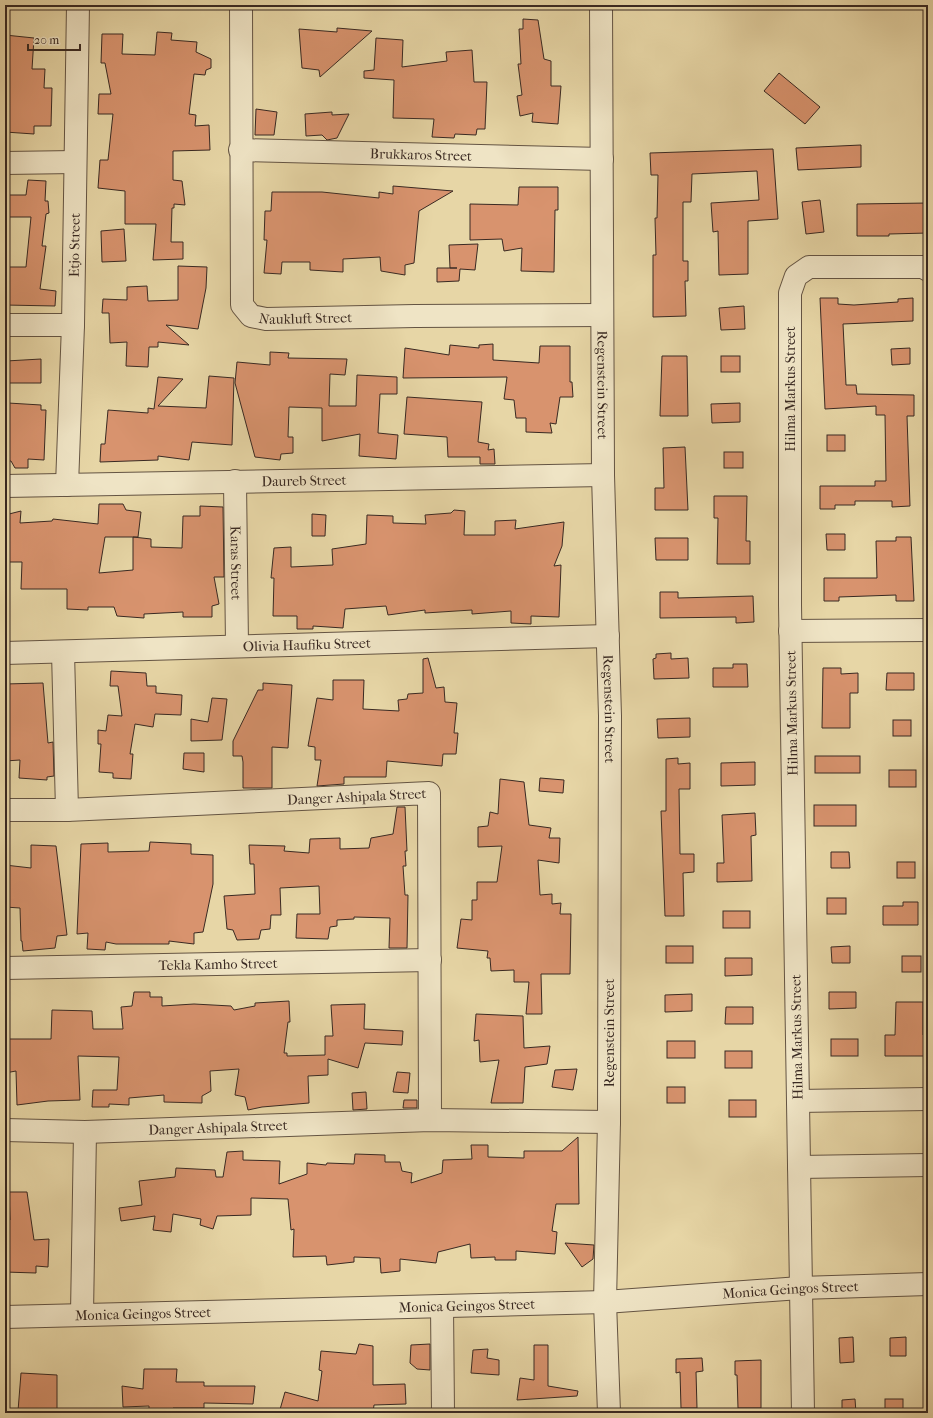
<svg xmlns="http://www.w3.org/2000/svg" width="933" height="1418" font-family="'IM FELL French Canon',serif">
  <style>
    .building { fill: #d8936e; stroke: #392922 }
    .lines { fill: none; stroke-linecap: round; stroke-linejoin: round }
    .minor-casing { stroke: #645443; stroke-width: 24 }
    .minor { stroke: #efe4c5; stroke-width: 22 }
    .labels { text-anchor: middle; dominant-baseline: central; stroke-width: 4; stroke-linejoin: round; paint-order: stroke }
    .street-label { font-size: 14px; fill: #392922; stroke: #efe4c5 }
  </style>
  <rect width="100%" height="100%" fill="#e7d6a6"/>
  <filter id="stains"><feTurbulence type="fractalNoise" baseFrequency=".005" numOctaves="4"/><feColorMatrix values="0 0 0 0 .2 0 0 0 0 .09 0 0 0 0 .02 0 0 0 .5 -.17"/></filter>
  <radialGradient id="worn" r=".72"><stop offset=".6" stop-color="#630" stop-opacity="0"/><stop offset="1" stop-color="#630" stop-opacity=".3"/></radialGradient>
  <g class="building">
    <path d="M523 19 538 20 544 59 551 61V86H561L558 124 532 122 533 113 520 116 517 96 522 95 518 64H521L519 29H523Z"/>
    <path d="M337 28 372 31 320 77 319 70 302 68 299 29 337 32Z"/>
    <path d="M157 32 172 33 171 40 197 42 196 52 211 59V68L206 70 205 75 194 74 189 114 196 115 195 126 209 125 210 150 173 151V180L182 181 185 205 174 204V208H172L171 242H183V259L153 260 156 224H125V191L98 188 100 160H108L113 114H98L99 94H111L105 63H101L102 34H123L122 54 155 55Z"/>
    <path d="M5 35 34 38 32 69H45L44 88H52L51 126H34V134L5 132Z"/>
    <path d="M376 38 403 40 402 67 447 61 446 52 472 50 474 82H487L485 129H477L476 135 455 134 454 138 432 137 434 119 393 118 394 80 364 78V71L374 70Z"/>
    <path d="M779 73 820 107 805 124 764 91Z"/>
    <path d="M256 109 277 112 274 135H255Z"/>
    <path d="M332 112V115L349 114 337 138 327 140 322 135 306 136 305 114Z"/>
    <path d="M861 145V167L798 170 796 148Z"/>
    <path d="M773 149 778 219 748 221V274L719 275 718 231 713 232 711 203 759 200 757 171 692 174 691 202H683V261H688V281H685L686 316 653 317V255H656L655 218H657L658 175H651L650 153Z"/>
    <path d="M28 180 46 181 45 201H48L49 213 46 214 42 246H46L40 289 56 291 55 306 5 305V267H26L31 217H8L9 195H26Z"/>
    <path d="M393 186 453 191 419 211 414 263 405 265V275L381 271 380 257 343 259V272L310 270V262H282L281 274 264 273 267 240H264L265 211H271L272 192H322L379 198V192L393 194Z"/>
    <path d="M519 187H558V210H555L554 272 521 271 522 248 504 251 502 239 470 240V204L518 205Z"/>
    <path d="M820 200 824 232 806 234 802 202Z"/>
    <path d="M928 203V233L889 234V236H857V204Z"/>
    <path d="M124 229 126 261 102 262 101 231Z"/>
    <path d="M478 244 475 270 460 269 459 281 437 282V268H457H450L449 245Z"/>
    <path d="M178 266 207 267 206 288 198 329 166 325 189 345 158 342V347H149L148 367 126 366 127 342 110 343 109 313H102L103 299 127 300V287L147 286 148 301 178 300Z"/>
    <path d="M820 298H838V304L854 305 898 302V299L913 298V321L843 324 846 385H856L857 394 914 395V416H907L910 506 892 507V501H855V505H835V509H820V486H875V481H886L885 415H876V406L825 409Z"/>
    <path d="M744 306 745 329 721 330 719 308Z"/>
    <path d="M493 344V360L539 363 540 346H570V382H572L573 397H560L556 424 550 423 552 433 526 432V418H516L514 400 504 399 507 377 403 378 405 348 449 355 450 345 479 348V345Z"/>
    <path d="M910 348V364L892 365 891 349Z"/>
    <path d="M270 352 289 353 288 358 347 359 345 375 330 374 329 406H356L357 375 397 377V394H380L378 433 398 435 396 459 359 456 360 434 322 441V408L289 407 288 437H293V453L281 454 280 460 255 457 235 383 237 362 270 365Z"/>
    <path d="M662 356H687L688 416H660Z"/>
    <rect x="721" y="356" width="19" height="16"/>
    <path d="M41 359V383H7L6 361Z"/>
    <path d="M209 376 234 378 232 445 192 442 189 460 158 456V460L100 462 101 444H105L108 410 148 413V408L154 409 158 377 183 379 158 406 206 408Z"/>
    <path d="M407 397 482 402 478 442 489 444 488 450 494 449 495 464H480V457H448L447 437 404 434Z"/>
    <path d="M8 403 41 405V410H46L44 460 28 459V468H15L11 461H5V410H8Z"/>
    <path d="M740 403V422L712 423 711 404Z"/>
    <rect x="827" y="435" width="18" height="16"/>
    <path d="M685 447 688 510H655V488H664L663 448Z"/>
    <rect x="724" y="452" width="19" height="16"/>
    <path d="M714 496H747L746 541H750V564H717L718 518H714Z"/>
    <path d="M99 504H123L126 510 141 512 138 537H105L99 573 133 570V537L151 539V547L182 548 183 516H200V506L223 507 224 577H214L219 604 212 606V617H183V612L144 614V618L117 616 114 607H88V610L67 609V589H21L22 562H5V527L9 514 21 511 20 523 52 521 53 519 98 524Z"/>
    <path d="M454 510 465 511 464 535H495V521L516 520 515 529 564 522 562 546 554 566 561 565 559 617 531 616V624L511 623V611L472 614V610L425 613V610L388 615 386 606 345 609 343 628 313 626V629H297V616H273L274 578H271L274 548 291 547V567L333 565 332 549 366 544 367 515 393 516V523L426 524 425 515 451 513Z"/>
    <path d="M312 514 326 515 325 536H312Z"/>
    <path d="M826 534H845V550H827Z"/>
    <path d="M896 537H911L914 601H896V595L839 597V601H824V578H877L876 541H896Z"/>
    <path d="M655 538H688V560H656Z"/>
    <path d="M660 592H678V598L753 596 754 622 736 623V617L660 618Z"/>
    <path d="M671 653V659L688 658 689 678 654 679 653 659 656 658V654Z"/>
    <path d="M428 658 436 688 444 687 445 702 457 703 454 733H458L456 754H443L442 766 387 761 386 777H344V784L317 786 321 760H315V747L308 746 317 698 333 700V680H364L363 709 399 711 398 700 407 699 408 694 423 693V659Z"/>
    <path d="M733 664H747L748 687H713V668H733Z"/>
    <path d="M823 668H841V674L858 673V693H850V728H822Z"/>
    <path d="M111 671 146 673 147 686H156V693L182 695 181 715 155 714 153 727 135 724 130 754H133L131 779 113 778V773L99 772 101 744H98V730L106 731 108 715 122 716 118 686H110Z"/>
    <path d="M887 673H914V690H886Z"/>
    <path d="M43 683 48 743 53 742 54 776 47 777V780L19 778 20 760 5 761V684Z"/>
    <path d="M263 683 292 685 288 748 272 747V788H243V762L242 756H233V741L258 690H263Z"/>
    <path d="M212 698 227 699 222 740 191 741V719L208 722Z"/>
    <path d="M690 718V737L658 738 657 719Z"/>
    <rect x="893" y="720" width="18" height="16"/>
    <path d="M184 753H204V772L183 769Z"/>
    <rect x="815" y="756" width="45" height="17"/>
    <path d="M678 758V764L690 763V789H679L680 854H694V872L683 873 684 916H665L661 811H666V759Z"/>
    <path d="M755 762V785L721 786V763Z"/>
    <rect x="889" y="770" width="27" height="17"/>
    <path d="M540 778 564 780 563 793 539 791Z"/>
    <path d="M500 779 524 782 529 825 551 828 549 838H560L559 863 538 860 540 895 552 894V904L561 903 560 914H571L570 974H541L542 1014H526L529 982H514V970L491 971 490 958H487L488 951 457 948 461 919 472 920V900H477V882H497L502 846 478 847V827L488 826 490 812 498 814Z"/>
    <rect x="814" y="805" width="42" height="21"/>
    <path d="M397 807H405L407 851H405L406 866H403L405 895H408L407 948H389L390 918 354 917V919L337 920V926L330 927 328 939 296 938 297 914H320L319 886 280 888 281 915H271L270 929 261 930 259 939 237 940 233 930 227 929 224 896 255 894 254 864H250L249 845 285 846 284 851 309 853 310 839 340 838V849L369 848 371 838 393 834Z"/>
    <path d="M755 813 756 835 751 836 752 881 717 882V863H724L722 815Z"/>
    <path d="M150 842 191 844V854L213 855V884L203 932 194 933V944L169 941V944H116L106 942 105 950 87 949 88 933 77 934 81 844 108 843V852L149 851Z"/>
    <path d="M31 845 56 846 67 935 57 936 55 948 23 951 22 941H21L20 908 5 907V865L31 868Z"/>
    <path d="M831 852H849L850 868H831Z"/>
    <rect x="897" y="862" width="18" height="16"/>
    <rect x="827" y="898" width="19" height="16"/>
    <path d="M903 902H918V925H883V906H903Z"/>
    <rect x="723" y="911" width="27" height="17"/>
    <rect x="666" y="946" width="27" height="17"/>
    <path d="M850 946V963H832L831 947Z"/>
    <rect x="902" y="956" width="19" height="16"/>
    <path d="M725 958H752V975L725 976Z"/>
    <path d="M134 992H150V997H162V1006L194 1004 231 1006 234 1010 255 1006V1003L289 1001 290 1022H288L284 1053H287V1056L325 1055V1036H333L331 1005 365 1004 364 1029 403 1031 402 1045 365 1043 358 1068 328 1059V1075L308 1076 309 1103 262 1107 248 1110 245 1097 235 1095 239 1069 210 1071 211 1091 202 1096V1103L164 1102V1095L129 1098V1105L109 1104V1107H92L93 1090H117L119 1057 78 1056 80 1100 48 1101 17 1105 16 1071 5 1073V1039H51L52 1010 92 1011 93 1029H123L121 1007 132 1006Z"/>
    <path d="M829 992H856V1008L829 1009Z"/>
    <path d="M692 994V1011L665 1012V995Z"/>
    <path d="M896 1002H923V1035H927V1056H885V1035H895Z"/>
    <path d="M726 1007H753V1024H725Z"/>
    <path d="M476 1014 523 1016 524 1048 550 1046 547 1064 525 1067 523 1103H491L499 1060 480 1062 479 1040 474 1041Z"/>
    <rect x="831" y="1039" width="27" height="17"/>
    <rect x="667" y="1041" width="28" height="17"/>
    <rect x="725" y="1051" width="27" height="17"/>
    <path d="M577 1069 573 1090 552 1087 555 1070Z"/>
    <path d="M397 1072 410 1073 408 1093 393 1092Z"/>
    <rect x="667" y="1087" width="18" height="16"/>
    <path d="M366 1092 367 1109 353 1110 352 1093Z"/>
    <path d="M404 1100H417V1108H403Z"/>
    <rect x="729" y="1100" width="27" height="17"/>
    <path d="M578 1137 579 1204H556L552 1231 557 1232 555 1254 516 1251V1260H495V1257L471 1258 470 1244 438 1252 436 1263 400 1259V1271L381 1273 380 1258 354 1257V1262L327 1265 326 1256 293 1257 294 1229 291 1230 288 1199 251 1198V1215L217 1216 213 1229 200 1225 201 1219 173 1214 171 1232 153 1230 155 1216 121 1221 119 1208 142 1205 139 1181 175 1177 176 1168 215 1170 216 1177H223L227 1152 243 1151V1160L280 1161 279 1184 307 1174V1163L326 1165 327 1163 354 1164 355 1154 385 1155V1162H400L402 1171 412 1173 411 1183 442 1173 443 1160 472 1159 471 1145H488V1157L524 1158V1151H562Z"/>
    <path d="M9 1192H27L34 1240 49 1239 48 1267 36 1266V1273L5 1272V1220H10Z"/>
    <path d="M565 1243 594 1245 593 1259 582 1267Z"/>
    <path d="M853 1337 854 1362 840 1363 839 1338Z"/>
    <path d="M906 1337V1356H890V1338Z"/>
    <path d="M359 1344 373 1346V1385L405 1384 406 1404 374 1405 373 1413H279L285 1392 318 1401 322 1371 319 1370 321 1351 356 1354Z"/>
    <path d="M430 1344V1370L417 1369 410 1363 411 1345Z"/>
    <path d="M534 1345H548V1386L578 1391 577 1396 517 1400 520 1378 534 1380Z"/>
    <path d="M488 1349 487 1358 499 1360V1375L471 1373 473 1350Z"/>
    <path d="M702 1358 703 1371 696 1372 697 1408H681L680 1372 676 1373V1359Z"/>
    <path d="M761 1360V1408H738L737 1375H735V1361Z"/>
    <path d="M144 1369H177L176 1382H204V1386H255L253 1404 204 1403V1408H173L172 1411 149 1410V1406L123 1407 122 1386 143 1389Z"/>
    <path d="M21 1373 57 1375V1411L41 1410V1413L18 1411Z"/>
    <path d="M855 1399 856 1413H842V1400Z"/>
    <rect x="885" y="1399" width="18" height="14"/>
  </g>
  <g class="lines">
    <g class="minor-casing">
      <g id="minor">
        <path id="s1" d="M241 5 242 305 251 316 266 319 415 316 602 315"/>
        <path id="s2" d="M601 5 603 475 610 716 609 1122 605 1302 609 1413"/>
        <path id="s3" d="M240 150 602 159"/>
        <path d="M5 163 75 162"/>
        <path d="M5 325H73"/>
        <path id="s4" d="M235 481 237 645"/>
        <path id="s5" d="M67 485 73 325 78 5"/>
        <path id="s6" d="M5 486 603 475"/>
        <path d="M790 631 928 630"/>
        <path d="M63 652 67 810"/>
        <path id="s7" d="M5 653 608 636"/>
        <path id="s8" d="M5 810H67L429 793 430 1120"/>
        <path id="s9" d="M5 968 430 960"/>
        <path d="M798 1101 928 1099"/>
        <path id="s10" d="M5 1130 85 1132 430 1120 609 1122"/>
        <path d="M799 1167 928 1165"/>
        <path d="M442 1306 443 1413"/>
        <path d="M82 1314 85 1132"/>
        <path id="s11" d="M5 1317 605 1302 800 1288 928 1284"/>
        <path d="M803 1413 790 605V293L796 276 809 267H923L928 270"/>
      </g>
    </g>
    <use href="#minor" class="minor"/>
  </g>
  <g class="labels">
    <g class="street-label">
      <text stroke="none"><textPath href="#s3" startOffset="181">Brukkaros Street</textPath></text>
      <text stroke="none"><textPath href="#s5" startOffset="240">Etjo Street</textPath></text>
      <text stroke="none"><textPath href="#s1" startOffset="369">Naukluft Street</textPath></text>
      <text stroke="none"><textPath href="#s2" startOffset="380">Regenstein Street</textPath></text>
      <text transform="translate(790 389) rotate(-90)">Hilma Markus Street</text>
      <text stroke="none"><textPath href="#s6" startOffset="299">Daureb Street</textPath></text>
      <text stroke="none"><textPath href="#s4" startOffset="82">Karas Street</textPath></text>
      <text stroke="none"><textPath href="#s7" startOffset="302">Olivia Haufiku Street</textPath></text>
      <text stroke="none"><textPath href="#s2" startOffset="704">Regenstein Street</textPath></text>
      <text transform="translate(792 713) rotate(-91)">Hilma Markus Street</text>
      <text stroke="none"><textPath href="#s8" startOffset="352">Danger Ashipala Street</textPath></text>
      <text stroke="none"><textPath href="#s9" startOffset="213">Tekla Kamho Street</textPath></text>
      <text transform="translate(609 1033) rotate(-90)">Regenstein Street</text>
      <text transform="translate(797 1037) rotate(-91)">Hilma Markus Street</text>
      <text stroke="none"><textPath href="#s10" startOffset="213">Danger Ashipala Street</textPath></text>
      <text stroke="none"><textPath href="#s11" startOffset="786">Monica Geingos Street</textPath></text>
      <text stroke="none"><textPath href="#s11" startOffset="462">Monica Geingos Street</textPath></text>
      <text stroke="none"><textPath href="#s11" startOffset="138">Monica Geingos Street</textPath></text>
    </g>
  </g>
  <rect width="933" height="1418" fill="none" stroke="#e7d6a6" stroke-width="20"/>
  <rect x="6" y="6" width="921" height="1406" fill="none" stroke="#392922" stroke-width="2"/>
  <rect x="10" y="10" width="913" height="1398" fill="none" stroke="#392922"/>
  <path d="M28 44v6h52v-6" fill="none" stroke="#392922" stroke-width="2"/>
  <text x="34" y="44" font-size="12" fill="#392922" stroke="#efe4c5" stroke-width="3" paint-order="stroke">20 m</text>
  <rect width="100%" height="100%" filter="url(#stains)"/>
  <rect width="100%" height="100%" fill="url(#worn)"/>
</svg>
